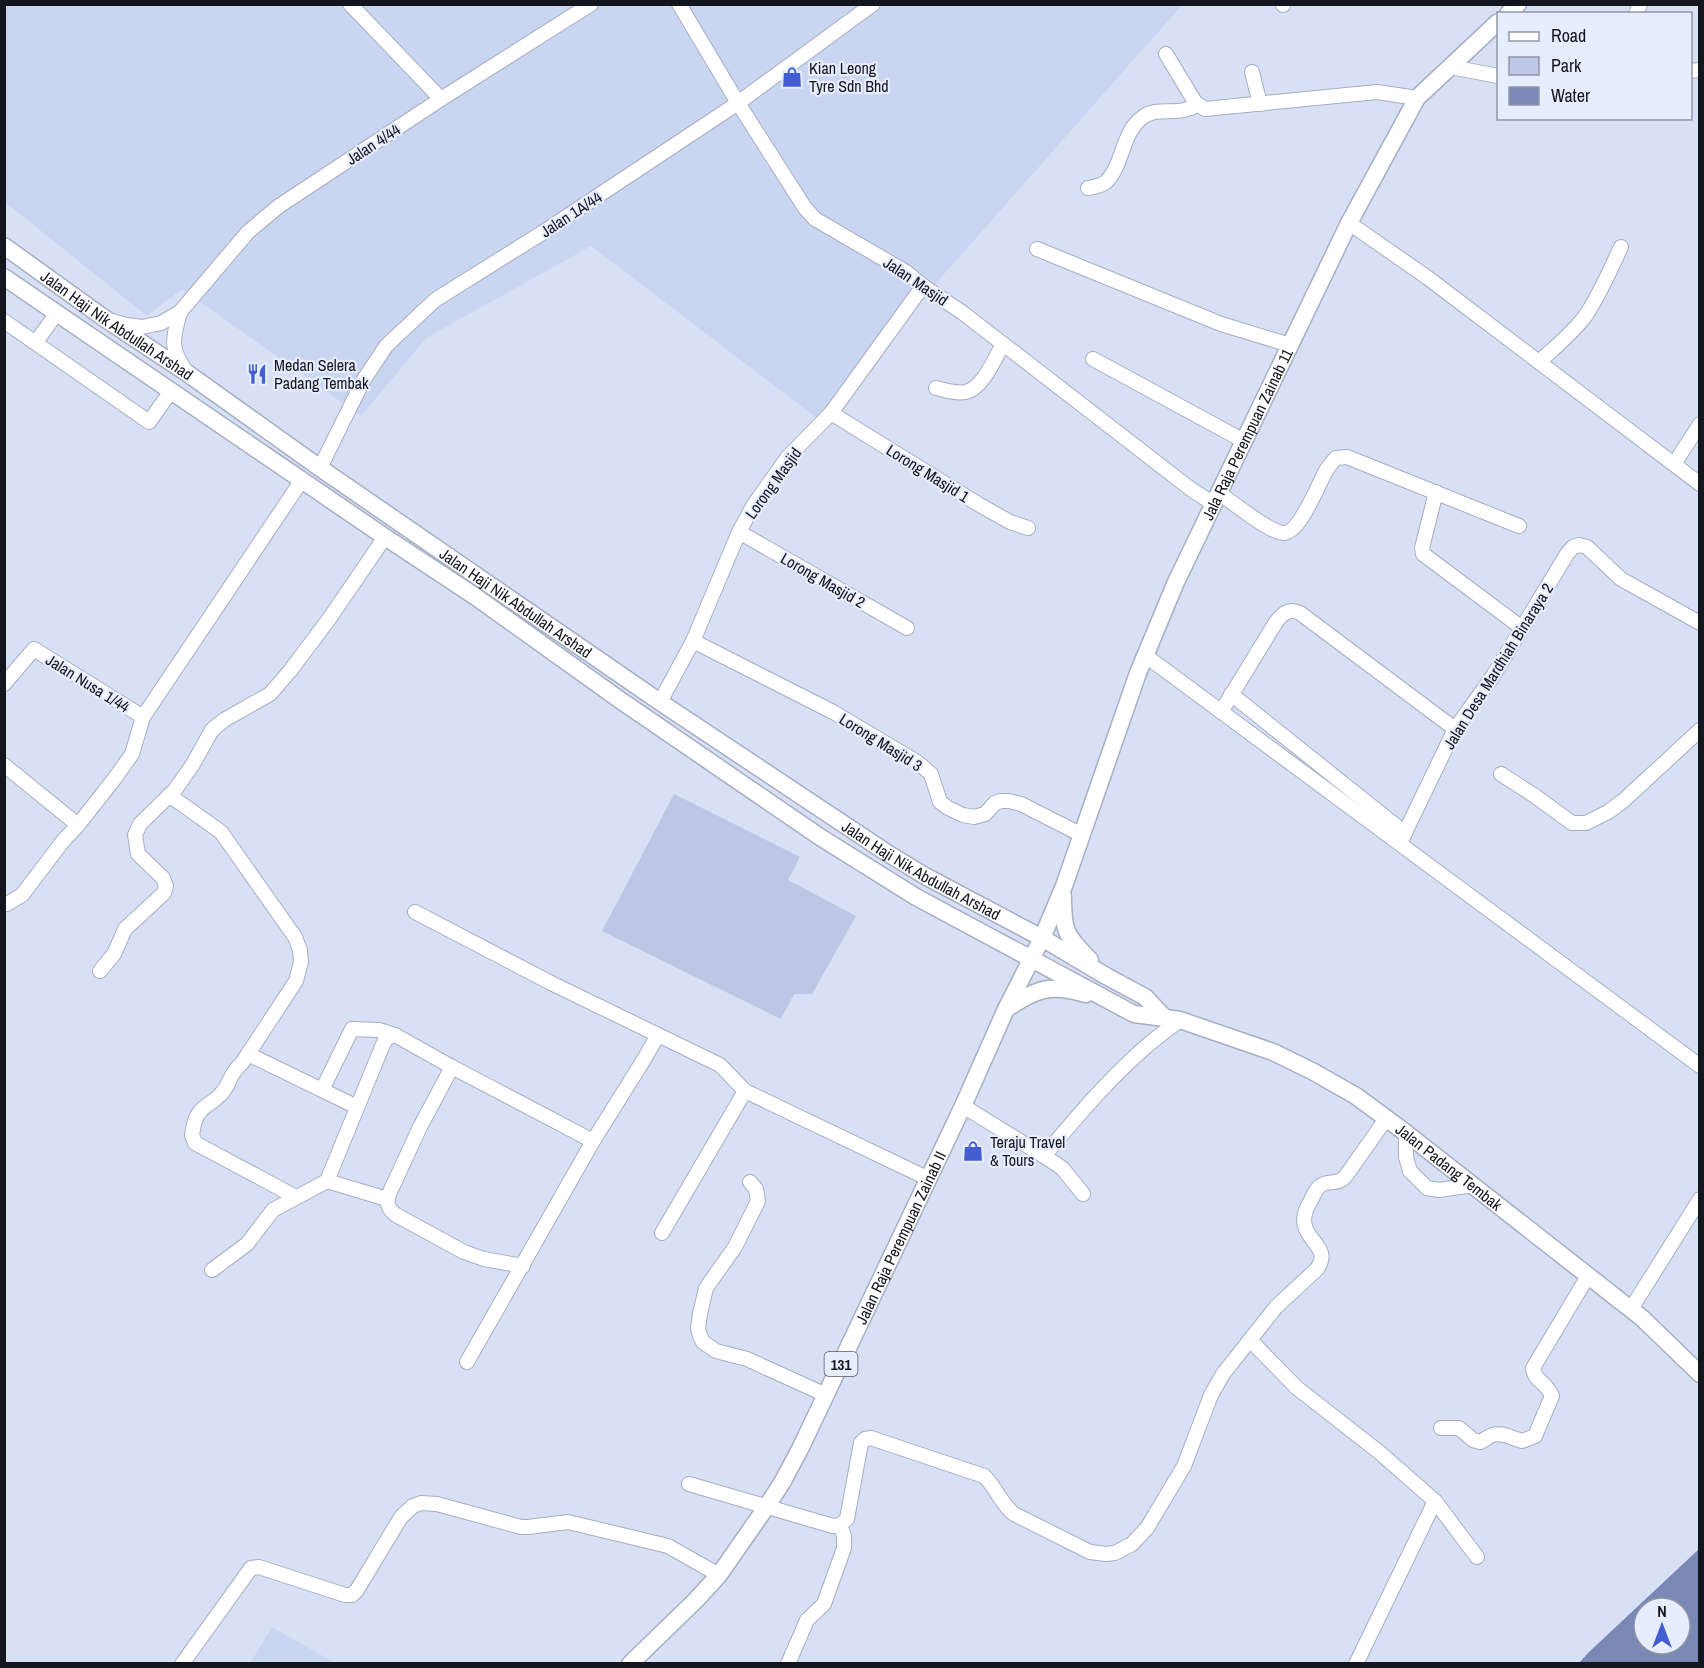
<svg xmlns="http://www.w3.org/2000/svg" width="1704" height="1668" font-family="'Archivo Narrow',sans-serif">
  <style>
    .built { fill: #cad5f1 }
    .green { fill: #bdc7e5 }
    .water { fill: #7988b5; fill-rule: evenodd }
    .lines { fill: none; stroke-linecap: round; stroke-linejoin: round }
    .minor-casing { stroke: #a6aec3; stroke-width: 16 }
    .major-casing { stroke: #a6aec3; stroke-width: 19 }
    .minor { stroke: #fff; stroke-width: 14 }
    .major { stroke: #fff; stroke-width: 16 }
    .labels { text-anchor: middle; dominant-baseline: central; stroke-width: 4.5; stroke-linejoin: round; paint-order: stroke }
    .shield { fill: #e6edfe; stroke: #535661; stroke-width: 1.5 }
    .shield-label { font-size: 15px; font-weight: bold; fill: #14161e }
    .poi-label { font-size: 16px; fill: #14161e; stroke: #e6edfe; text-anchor: start }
    .street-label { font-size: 16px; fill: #14161e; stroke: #e6edfe }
  </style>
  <rect width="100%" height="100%" fill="#d8e0f5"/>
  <g class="built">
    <path d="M4 5H1182L817 418 591 246 426 338 361 416 182 289 147 316 5 202Z"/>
    <path d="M272 1627 335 1663H250Z"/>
  </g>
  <path class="green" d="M674 794 800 857 788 880 856 916 812 994H794L781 1019 602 931Z"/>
  <path class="water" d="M1699 1549V1663H1579L1588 1653ZM1644 1608H1680V1644H1644Z"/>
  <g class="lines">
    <g class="minor-casing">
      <g id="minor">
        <path d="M350 4 441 99"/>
        <path d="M679 4 738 103 805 208 815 219 906 272 923 286 963 313 1192 490 1214 504"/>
        <path d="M1283 5V4"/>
        <path d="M1636 14 1640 4"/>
        <path d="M1166 54 1195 102 1205 109 1377 92 1417 98"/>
        <path d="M1451 67 1498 76"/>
        <path d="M1690 71 1700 70"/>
        <path d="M1252 72 1260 104"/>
        <path d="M1088 188C1094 187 1101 186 1106 182 1123 166 1122 131 1143 117 1155 108 1171 113 1184 110 1189 109 1193 107 1198 105"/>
        <path d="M1349 223 1428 278 1700 484"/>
        <path d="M1037 249 1221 324 1290 345"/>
        <path d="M180 312C173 338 169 348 186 371"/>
        <path d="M4 321 149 422 171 391"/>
        <path d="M112 321 126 325 142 327 161 323 180 312 248 232 279 206 441 99 591 4"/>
        <path d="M36 342 57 313"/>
        <path d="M1093 359 1244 441"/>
        <path d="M1539 362C1555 347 1573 333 1586 315 1600 294 1610 270 1621 247"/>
        <path d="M936 388C945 390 956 394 965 392 982 390 995 358 1003 344"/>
        <path d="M831 413 978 504 1010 522 1028 528"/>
        <path d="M1674 464 1700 424"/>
        <path d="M320 468 363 381 386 346 435 300 542 233 738 103 873 4"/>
        <path d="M1436 492 1422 548 1423 554 1522 628"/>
        <path d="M1219 493C1232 502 1269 532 1283 533 1300 534 1319 482 1327 469 1330 465 1333 461 1336 458L1347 457 1519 526"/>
        <path d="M739 532 907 628"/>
        <path d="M693 641 833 712 917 762 931 774 940 802 948 808 963 815 974 817 985 814 995 803 1001 801H1009L1021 804 1082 835"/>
        <path d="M1146 656 1700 1066"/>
        <path d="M4 684 34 649 143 717"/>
        <path d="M1231 694 1405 833"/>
        <path d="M660 702 693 641 739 532 753 506 787 458 831 413 923 286"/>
        <path d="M1221 712 1276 622C1283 613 1289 608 1300 613L1455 729"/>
        <path d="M4 765 78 825"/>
        <path d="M1501 774 1535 796 1572 823H1586L1608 812 1623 801 1700 730"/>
        <path d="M169 795 221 832 295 937 300 950 301 962 296 981 242 1063C229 1074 231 1083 221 1094 217 1099 211 1102 206 1106 195 1114 194 1123 192 1135L195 1143 296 1197"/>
        <path d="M1400 843 1455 729 1493 676 1567 554 1573 547 1579 545 1587 547 1621 579 1700 623"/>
        <path d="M4 903 7 904 22 895 63 841 78 825 115 778 132 754 143 717 302 480"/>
        <path d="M415 912 551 983 720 1065 745 1091 929 1179"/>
        <path d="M100 971 114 954 125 929 164 893 166 886 163 878 138 854 135 835 140 824 175 790 193 764 212 730 224 720 270 694 290 671 329 619 385 537"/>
        <path d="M248 1054 357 1107"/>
        <path d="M452 1067 420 1127 389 1194C386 1203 388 1209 396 1215L464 1252 484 1259 523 1266"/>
        <path d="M322 1090 352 1029 379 1030 395 1035"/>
        <path d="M963 1106 1044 1156C1075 1119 1105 1083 1141 1051 1153 1040 1167 1030 1180 1020"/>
        <path d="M1406 1133V1157L1410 1171 1427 1188 1439 1190 1473 1185"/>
        <path d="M1044 1156 1062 1168 1083 1194"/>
        <path d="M327 1181 384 1042 387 1038 395 1035 452 1067 593 1141"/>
        <path d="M750 1182 756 1189 758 1201 735 1247 706 1288 700 1314 698 1328 700 1336 703 1342 716 1351 747 1359 826 1395"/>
        <path d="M662 1233 745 1091"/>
        <path d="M212 1270 247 1244 273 1210 327 1181 387 1199"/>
        <path d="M1631 1309 1700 1199"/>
        <path d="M1250 1340 1297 1388 1379 1452 1435 1501 1477 1557"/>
        <path d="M467 1362 593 1141 643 1061 658 1035"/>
        <path d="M1441 1428H1459L1473 1440 1480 1442C1485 1440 1488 1436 1493 1435 1503 1432 1512 1438 1522 1441L1535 1436 1552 1396C1548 1384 1534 1381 1533 1368L1588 1276"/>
        <path d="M689 1484 833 1526 840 1525 847 1519 861 1443 865 1439 871 1438 984 1476C996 1487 1001 1504 1014 1514L1090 1552 1106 1554 1115 1553 1132 1544 1147 1528 1184 1466 1211 1395 1223 1374 1276 1307 1317 1269C1336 1242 1288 1239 1310 1202 1313 1197 1315 1190 1320 1186 1327 1180 1338 1185 1345 1177L1386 1119"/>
        <path d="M182 1664 251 1568 259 1567 345 1595H352L357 1590 401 1517 413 1506 421 1503 437 1504 521 1527H528L568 1522 668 1546 719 1575"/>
        <path d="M788 1664 807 1620 824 1604 844 1548V1536L840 1525"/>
        <path d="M1356 1664 1435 1501"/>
      </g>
    </g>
    <g class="major-casing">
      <g id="major">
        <path d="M1508 14 1518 4"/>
        <path id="s1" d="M4 246 104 318 187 373 320 468 660 702 884 851 925 876 1042 938 1106 976 1145 997 1164 1017"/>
        <path id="s2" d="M4 277 385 537 476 597 620 700 820 837 916 897 1134 1014 1180 1020 1273 1052 1312 1071 1356 1096 1406 1133 1642 1318 1700 1374"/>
        <path d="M1063 896C1063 931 1065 935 1090 960"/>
        <path d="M1006 1009C1038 989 1048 983 1086 994"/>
        <path id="s3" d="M630 1664 696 1600 719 1575 767 1506 783 1481 801 1447 963 1106 1006 1009 1042 938 1064 886 1138 673 1176 582 1349 223 1417 98 1498 22"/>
      </g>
    </g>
    <use href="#minor" class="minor"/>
    <use href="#major" class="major"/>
  </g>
  <defs>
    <g id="shop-bare" transform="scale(1.62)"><path d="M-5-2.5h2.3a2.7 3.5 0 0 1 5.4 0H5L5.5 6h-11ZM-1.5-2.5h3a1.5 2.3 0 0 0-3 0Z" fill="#445dd1" stroke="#e6edfe" stroke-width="2.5" paint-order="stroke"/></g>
    <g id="restaurant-bare" transform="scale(1.62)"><path d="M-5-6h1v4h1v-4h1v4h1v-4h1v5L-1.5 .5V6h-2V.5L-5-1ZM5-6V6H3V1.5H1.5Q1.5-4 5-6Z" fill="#445dd1" stroke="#e6edfe" stroke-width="2.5" paint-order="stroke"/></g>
  </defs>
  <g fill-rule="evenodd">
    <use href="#shop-bare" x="792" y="77"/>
    <use href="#restaurant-bare" x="257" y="374"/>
    <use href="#shop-bare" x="973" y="1151"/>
  </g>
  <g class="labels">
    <rect class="shield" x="824.5" y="1352" width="33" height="24" rx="4.5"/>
    <g class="shield-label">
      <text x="841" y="1364">131</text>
    </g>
    <g class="poi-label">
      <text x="809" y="68">Kian Leong<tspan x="809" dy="18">Tyre Sdn Bhd</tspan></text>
      <text x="274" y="365">Medan Selera<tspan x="274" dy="18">Padang Tembak</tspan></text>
      <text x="990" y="1142">Teraju Travel<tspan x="990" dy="18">&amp; Tours</tspan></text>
    </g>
    <g class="street-label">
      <text transform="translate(373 144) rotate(-33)">Jalan 4/44</text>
      <text transform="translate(571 214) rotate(-33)">Jalan 1A/44</text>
      <text transform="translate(916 281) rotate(34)">Jalan Masjid</text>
      <text stroke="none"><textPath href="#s1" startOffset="138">Jalan Haji Nik Abdullah Arshad</textPath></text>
      <text stroke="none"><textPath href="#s3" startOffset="1386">Jala Raja Perempuan Zainab 11</textPath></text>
      <text transform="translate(928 473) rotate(32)">Lorong Masjid 1</text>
      <text transform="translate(773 483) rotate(-54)">Lorong Masjid</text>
      <text transform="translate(823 580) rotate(30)">Lorong Masjid 2</text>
      <text stroke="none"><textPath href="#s1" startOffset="624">Jalan Haji Nik Abdullah Arshad</textPath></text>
      <text transform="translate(1498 666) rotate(-58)">Jalan Desa Mardhiah Binaraya 2</text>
      <text transform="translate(88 683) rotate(32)">Jalan Nusa 1/44</text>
      <text transform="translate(881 742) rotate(32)">Lorong Masjid 3</text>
      <text stroke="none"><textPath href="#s1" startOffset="1110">Jalan Haji Nik Abdullah Arshad</textPath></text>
      <text stroke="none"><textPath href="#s2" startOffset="1706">Jalan Padang Tembak</textPath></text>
      <text stroke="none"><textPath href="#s3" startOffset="510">Jalan Raja Perempuan Zainab II</textPath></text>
    </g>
  </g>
  <rect width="1704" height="1668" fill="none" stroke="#14161e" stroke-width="12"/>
  <rect x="1497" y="12" width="195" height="108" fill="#e6edfe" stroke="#9297a4" stroke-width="1.5"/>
  <rect x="1509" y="32" width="30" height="9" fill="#ffffff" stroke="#9297a4" stroke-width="1.5"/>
  <text x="1551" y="42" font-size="18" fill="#14161e">Road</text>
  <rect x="1509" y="57" width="30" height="18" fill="#bdc7e5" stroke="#9297a4" stroke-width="1.5"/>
  <text x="1551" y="72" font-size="18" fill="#14161e">Park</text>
  <rect x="1509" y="87" width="30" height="18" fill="#7988b5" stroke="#9297a4" stroke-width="1.5"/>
  <text x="1551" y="102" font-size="18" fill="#14161e">Water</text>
  <g transform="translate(1662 1626)"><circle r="28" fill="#e6edfe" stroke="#9297a4" stroke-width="1.5"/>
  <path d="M0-4.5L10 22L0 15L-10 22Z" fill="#445dd1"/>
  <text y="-9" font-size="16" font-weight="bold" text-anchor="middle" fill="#14161e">N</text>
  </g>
</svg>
